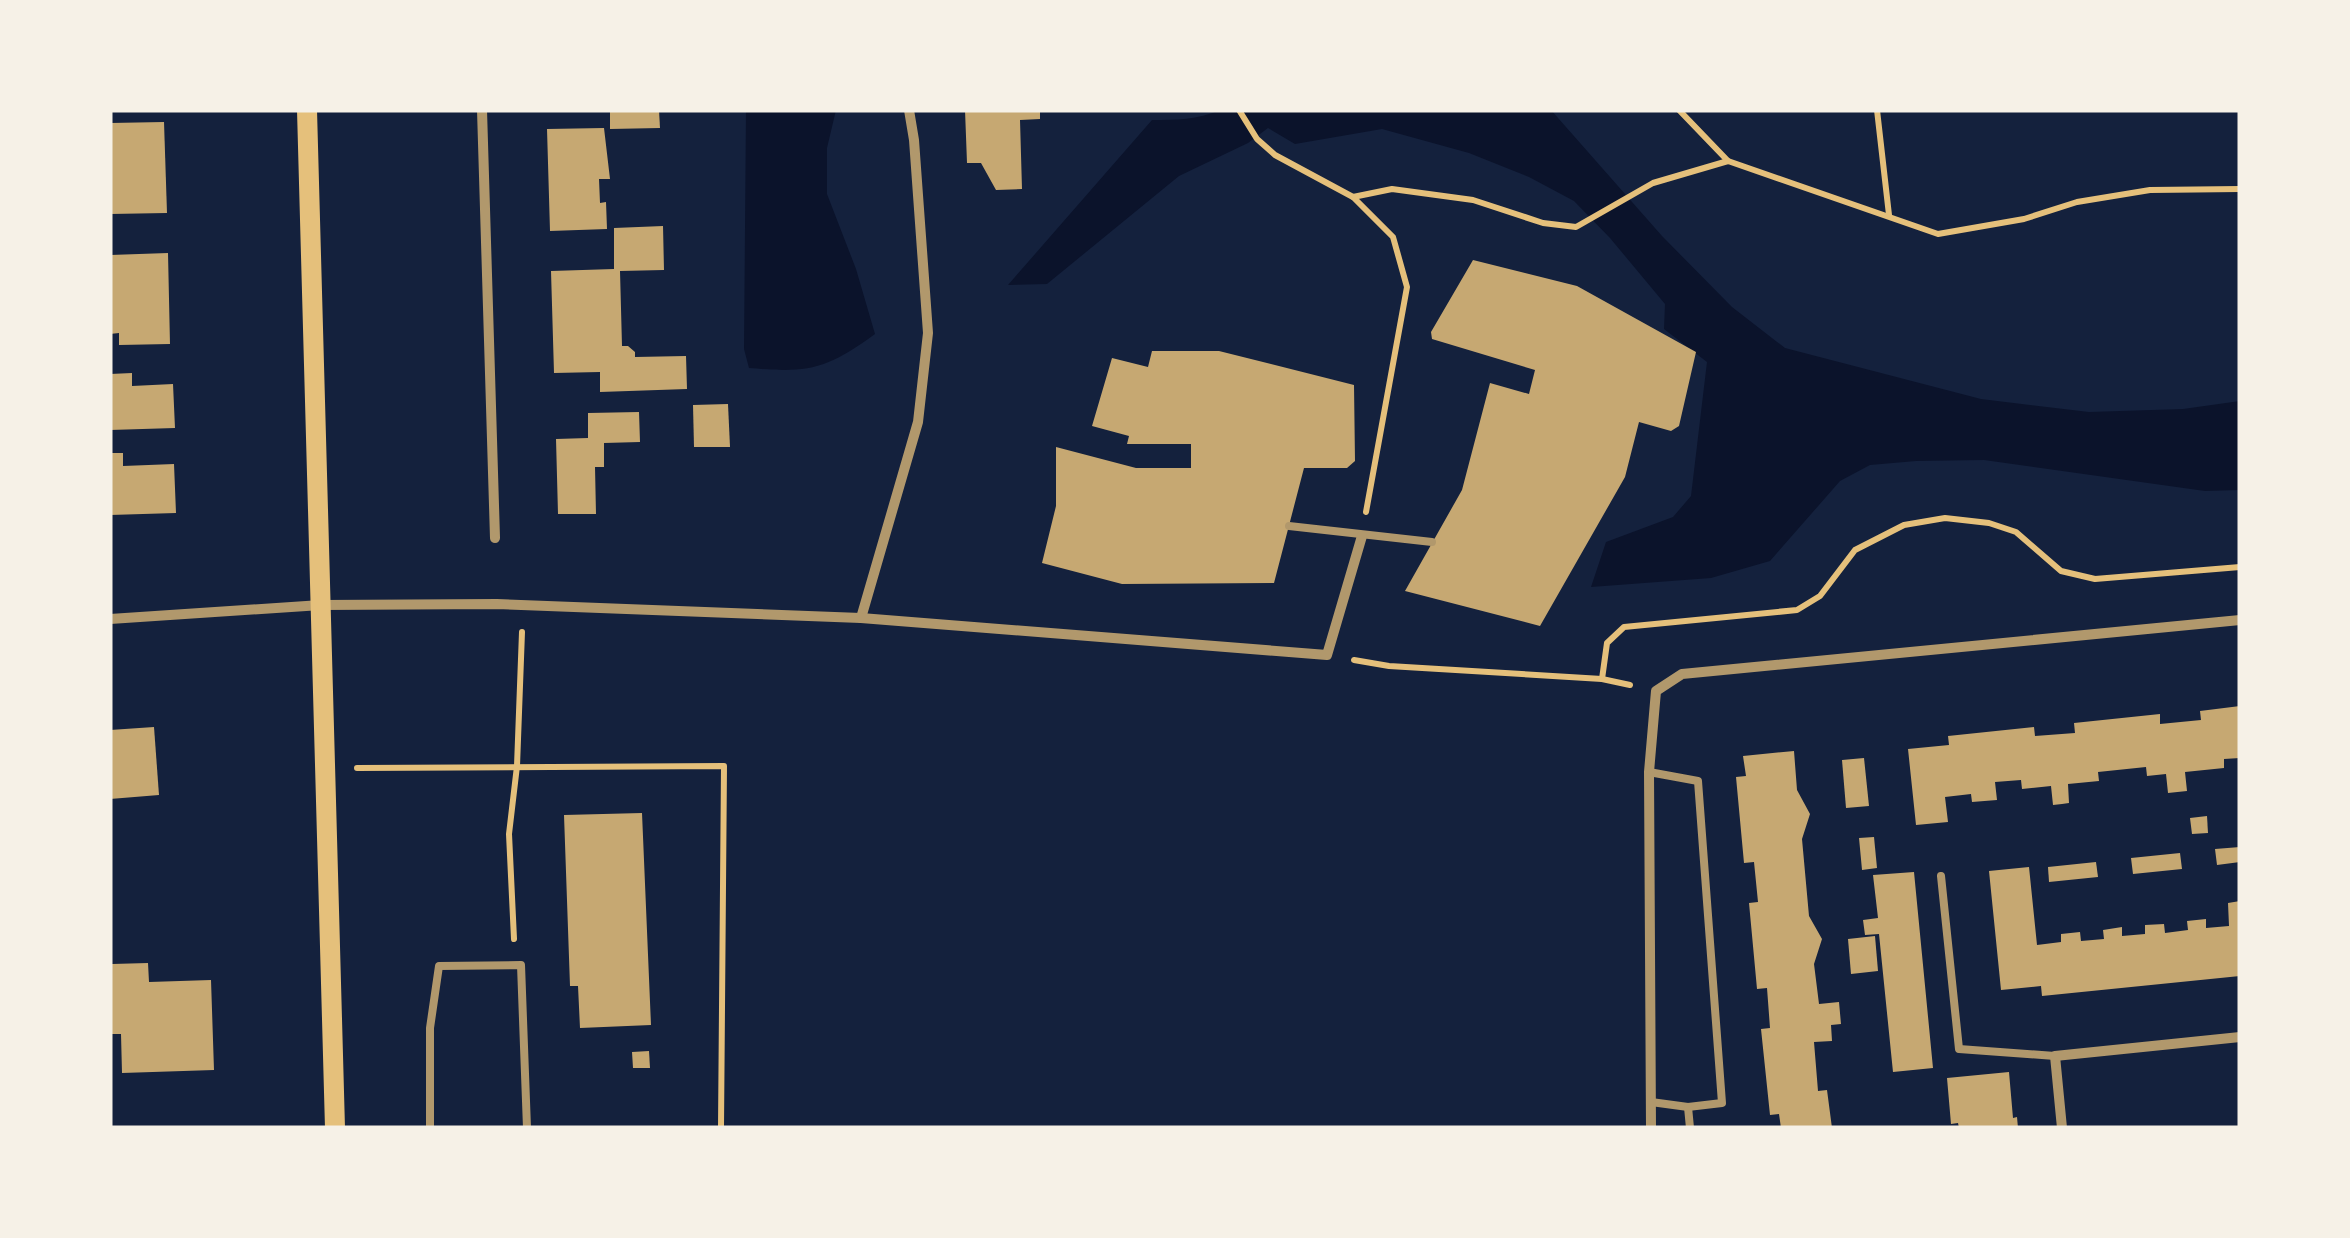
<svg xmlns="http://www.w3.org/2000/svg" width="2350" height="1238" font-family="'Asap Condensed',sans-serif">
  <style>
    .water { fill: #0b132b }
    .building { fill: #c6a872 }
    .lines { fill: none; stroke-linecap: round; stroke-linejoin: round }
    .path { stroke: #e5c07b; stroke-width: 6 }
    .service { stroke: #b1986c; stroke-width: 8 }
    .minor { stroke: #b1986c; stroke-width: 10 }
    .secondary { stroke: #e5c07b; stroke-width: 20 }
  </style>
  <rect width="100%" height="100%" fill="#14213d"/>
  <g class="water">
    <path d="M746 110H836L827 148V194L856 269 875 334C826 370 808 373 749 368L744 349Z"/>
    <path d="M1220 110H1551L1662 236 1732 307 1785 348 1981 399 2089 412 2183 409 2240 401V490L2205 491 1984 460 1916 461 1870 465 1840 481 1770 561 1711 578 1591 587 1606 542 1673 517 1691 496 1707 362 1664 329 1665 304 1610 238 1574 201 1529 177 1469 153 1382 129 1295 144 1268 128 1248 143 1179 176 1047 284 1008 285 1152 120C1177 120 1197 120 1220 110Z"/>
  </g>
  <g class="building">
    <path d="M610 110H659L660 128 610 129Z"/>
    <path d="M965 110H1040V119L1020 120 1022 189 996 190 981 163H967Z"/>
    <path d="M164 122 167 213 110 214V123Z"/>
    <path d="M604 128 610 179H599L600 203 606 202 607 229 550 231 547 129Z"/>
    <path d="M663 226 664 270 620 271 622 346H628L635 352V357L686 356 687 389 600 392V372L554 373 551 271 614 269V228Z"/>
    <path d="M168 253 170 344 119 345V333L110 334V255Z"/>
    <path d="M1473 260 1577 286 1696 352 1679 426 1671 431 1639 422 1625 477 1540 626 1405 591 1462 490 1490 383 1529 394 1535 370 1432 339 1431 332Z"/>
    <path d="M1152 351H1219L1354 385 1355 461 1347 468H1304L1274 583 1122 584 1042 563 1056 506V447L1136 468H1191V444H1127L1129 436 1092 426 1112 358 1148 367Z"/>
    <path d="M132 373V386L173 384 175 428 110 430V374Z"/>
    <path d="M728 404 730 447H694L693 405Z"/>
    <path d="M639 412 640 442 604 443V467H595L596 514H558L556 439 588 438V413Z"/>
    <path d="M110 453H123V466L174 464 176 513 110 515Z"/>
    <path d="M2240 706V758L2224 759V768L2185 772 2187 791 2168 793 2166 774 2147 776 2146 767 2098 772 2099 781 2068 784 2069 803 2062 804 2053 805 2051 786 2022 789 2021 780 1995 782 1997 800 1972 802 1971 794 1945 797 1948 822 1916 825 1908 749 1949 745 1948 736 2034 727 2035 736 2075 733 2074 723 2160 714V724L2201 720 2200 711Z"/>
    <path d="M154 727 159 795 110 799V730Z"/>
    <path d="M1794 751 1797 790 1810 814 1802 839 1809 916 1822 939 1814 964 1819 1004 1839 1002 1841 1024 1831 1025 1832 1041 1814 1042 1818 1091 1827 1090 1832 1128H1781L1779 1114 1770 1115 1761 1029 1770 1028 1767 988 1757 989 1749 903 1758 902 1754 862 1744 863 1736 777 1746 776 1743 756Z"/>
    <path d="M1864 758 1869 806 1846 808 1842 760Z"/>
    <path d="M642 813 651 1025 580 1028 578 986H570L564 815Z"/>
    <path d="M2207 816 2208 833 2192 834 2190 818Z"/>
    <path d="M1874 837 1877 868 1862 870 1859 838Z"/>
    <path d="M2240 847V862L2217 865 2215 849Z"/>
    <path d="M2180 853 2182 869 2133 874 2131 858Z"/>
    <path d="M2096 862 2098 877 2049 882 2048 867Z"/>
    <path d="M2029 867 2037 945 2061 942V934L2080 932 2081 941 2104 939 2103 930 2122 927V936L2145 934V925L2164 924 2165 933 2188 930 2187 921 2206 919V928L2229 926 2228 903 2240 901V976L2042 996 2041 986 2001 990 1989 871Z"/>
    <path d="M1914 872 1933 1068 1893 1072 1879 934 1865 935 1863 920 1878 918 1873 875Z"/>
    <path d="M1875 936 1878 971 1851 974 1848 939Z"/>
    <path d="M148 963 149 982 211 980 214 1070 122 1073 121 1034H110L112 964Z"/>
    <path d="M649 1051 650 1068H633L632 1052Z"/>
    <path d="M2009 1072 2013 1118 2017 1117 2018 1128H1959L1958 1123 1951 1124 1947 1078Z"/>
  </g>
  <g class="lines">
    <g class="path">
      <path d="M1239 110 1257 139 1275 155 1353 197 1393 237 1407 287 1366 512"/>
      <path d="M1679 110 1728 161"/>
      <path d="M1877 110 1889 215"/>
      <path d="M1353 197 1392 189 1473 200 1543 223 1576 227 1653 183 1728 161 1938 234 2024 219 2077 202 2150 190 2240 189"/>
      <path d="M1354 660 1389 666 1602 679 1630 685"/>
      <path d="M1602 679 1607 643 1624 627 1797 610 1820 596 1855 550 1904 525 1945 518 1989 523 2016 532 2061 571 2095 579 2240 567"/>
      <path d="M357 768 724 766 721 1128"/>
      <path d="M514 939 509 834 517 766 522 632"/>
    </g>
    <g class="service">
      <path d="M1289 526 1432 542"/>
      <path d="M1649 772 1698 781 1722 1103 1688 1107 1651 1102"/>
      <path d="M1941 876 1959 1049 2055 1056"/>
      <path d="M1688 1107 1690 1128"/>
      <path d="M430 1128V1028L439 966 521 965 527 1128"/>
    </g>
    <g class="minor">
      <path d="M482 110 495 538"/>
      <path d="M861 618 918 422 928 333 914 140 909 110"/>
      <path d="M110 619 321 605 497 604 861 618 1327 655 1362 536"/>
      <path d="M1651 1128 1649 772 1656 691 1682 674 2240 620"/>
      <path d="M2062 1128 2055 1056 2240 1037"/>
    </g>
    <path class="secondary" d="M307 110 335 1128"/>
  </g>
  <rect width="2350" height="1238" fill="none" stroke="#f6f1e7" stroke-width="225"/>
</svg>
